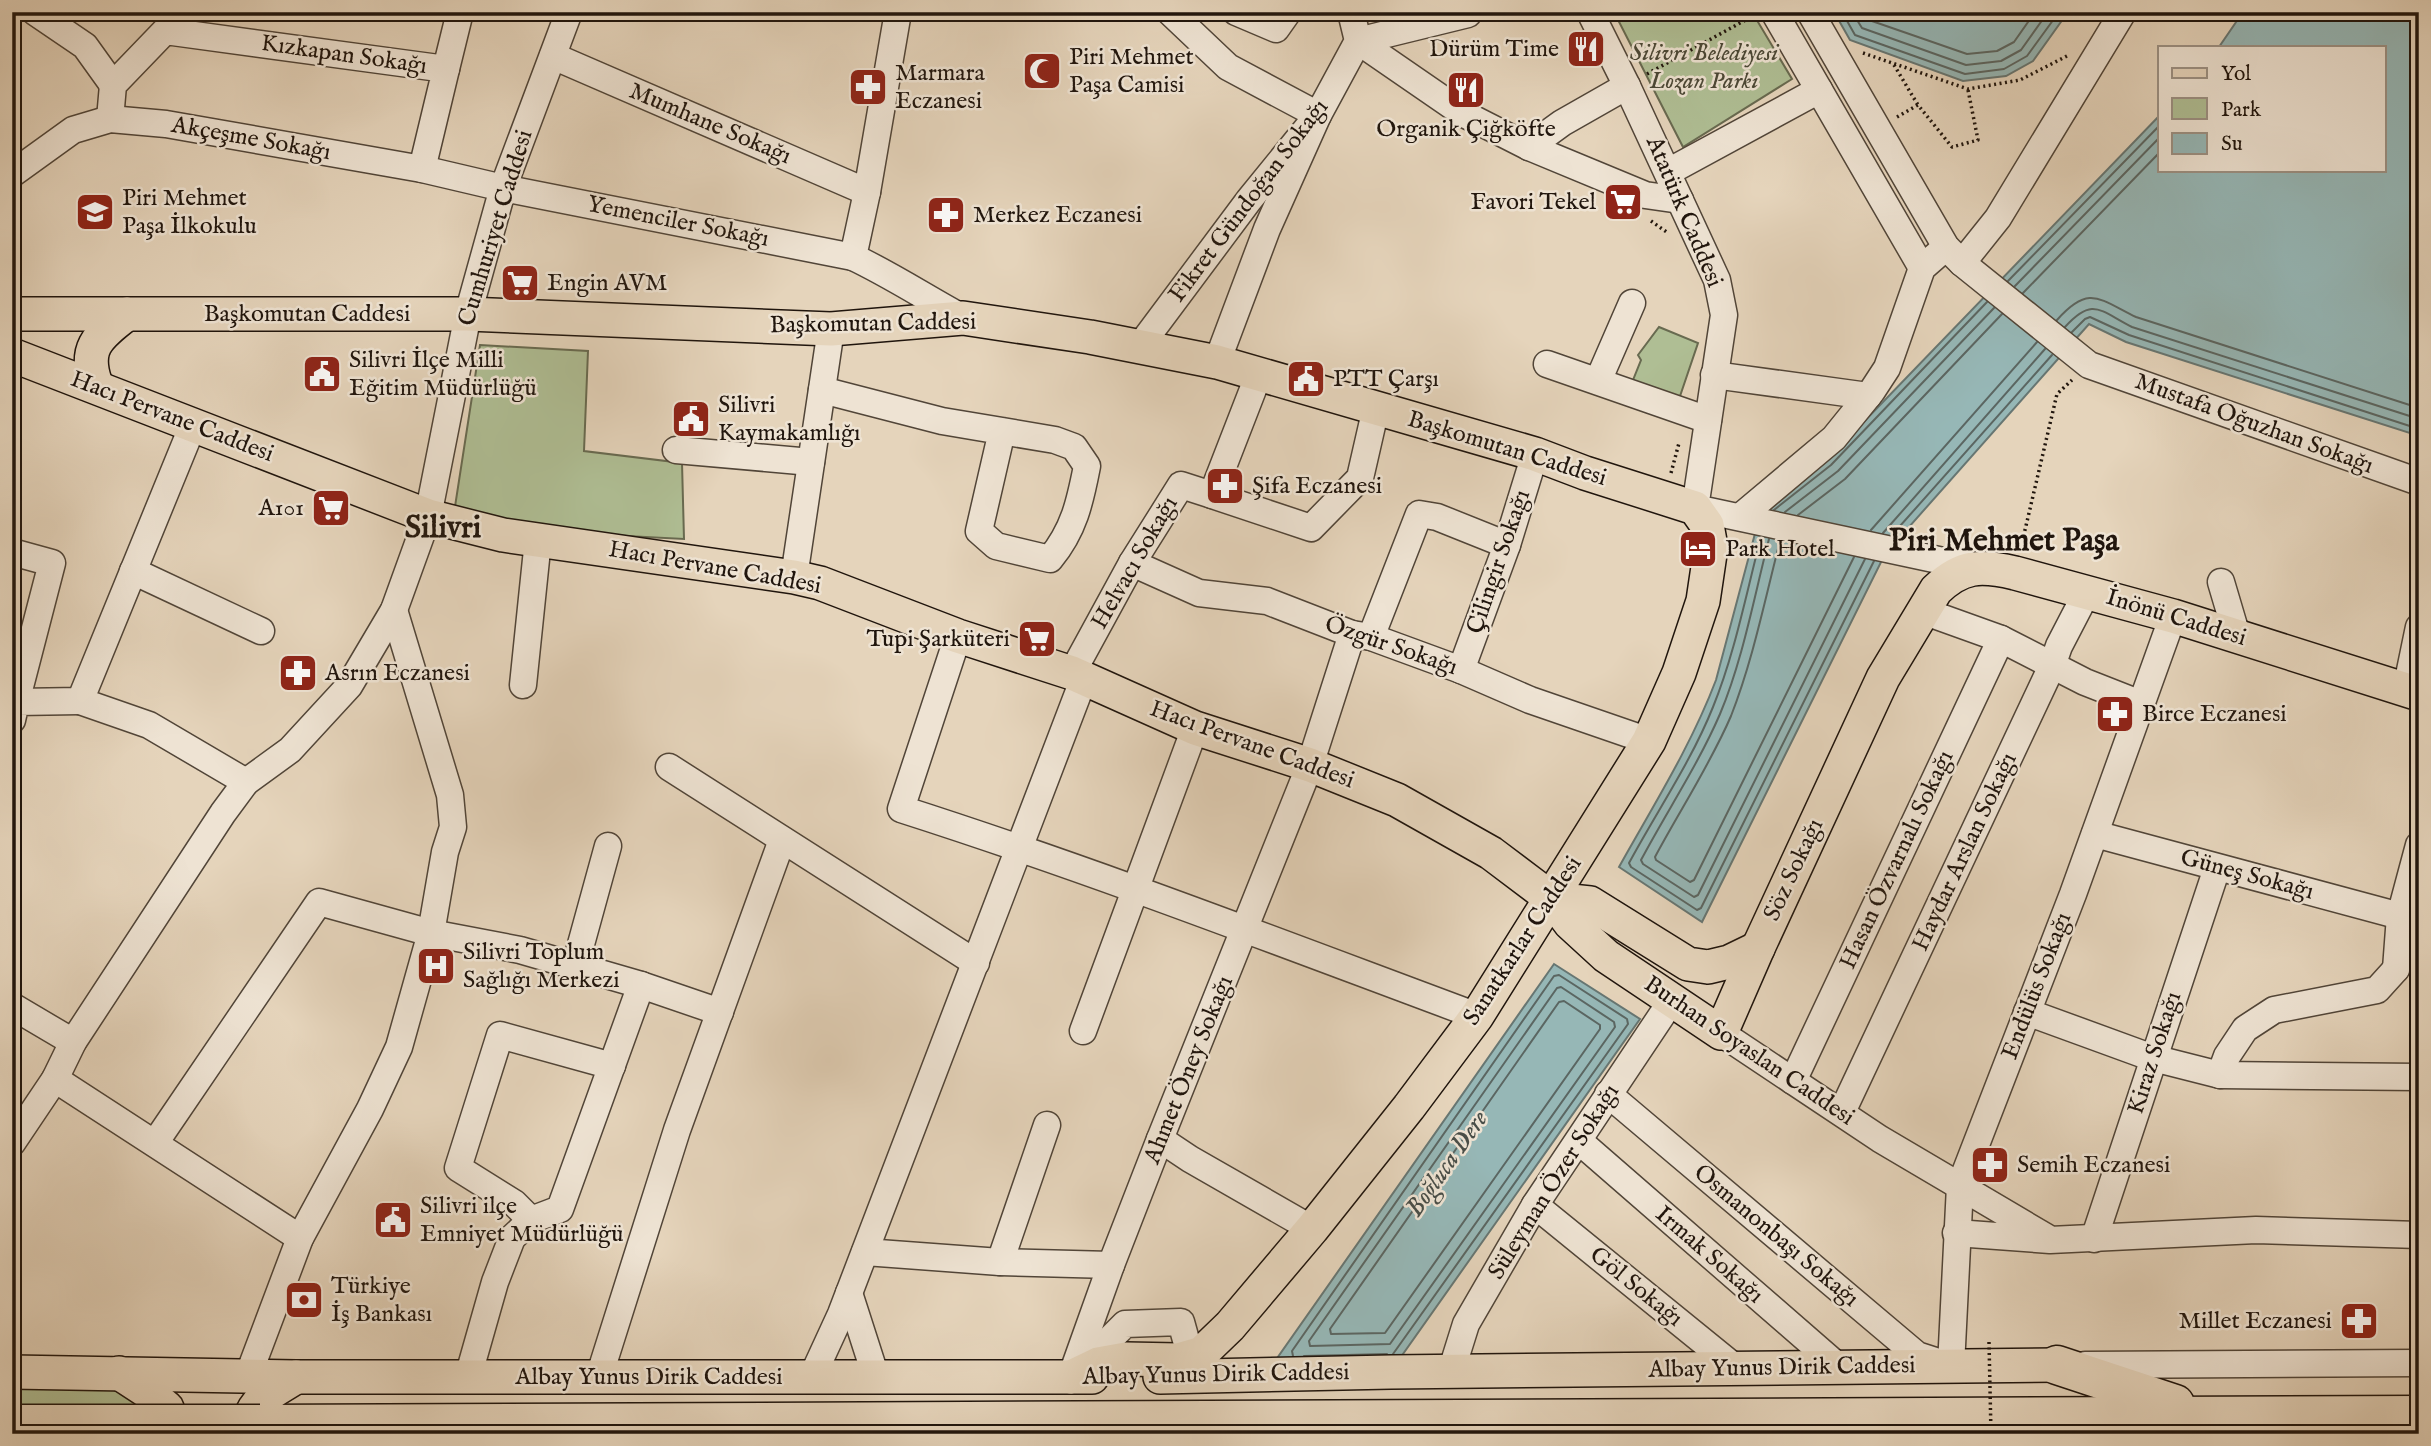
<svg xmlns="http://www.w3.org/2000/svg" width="2431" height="1446" font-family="'IM FELL English',serif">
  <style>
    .green { fill: #afbe94; stroke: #686a50; stroke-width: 2 }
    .water { fill: #96b7b6; stroke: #677672; stroke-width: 2 }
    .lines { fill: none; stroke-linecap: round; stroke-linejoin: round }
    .shore { stroke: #5b6662; stroke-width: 2 }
    .minor-casing { stroke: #514538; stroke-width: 29 }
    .major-casing { stroke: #20150d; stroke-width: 36 }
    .highway-casing { stroke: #20150d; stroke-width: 41 }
    .path { stroke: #20150d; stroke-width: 3.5; stroke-dasharray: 2 3.5; stroke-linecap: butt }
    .minor { stroke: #eee3d3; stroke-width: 26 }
    .major { stroke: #e5d4bb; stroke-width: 33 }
    .highway { stroke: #e5d4bb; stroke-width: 38 }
    .highway-bridge-casing { stroke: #20150d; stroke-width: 41; stroke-linecap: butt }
    .path-bridge { stroke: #20150d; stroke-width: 3.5; stroke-dasharray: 2 3.5; stroke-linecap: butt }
    .highway-bridge { stroke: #e5d4bb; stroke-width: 38 }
    .labels { text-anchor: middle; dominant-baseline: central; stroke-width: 5; stroke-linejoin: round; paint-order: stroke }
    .poi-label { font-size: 24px; fill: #20150d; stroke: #eee3d3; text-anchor: start }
    .park-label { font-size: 24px; font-style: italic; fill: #4b4836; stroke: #eee3d3 }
    .street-label { font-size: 24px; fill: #20150d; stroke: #eee3d3 }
    .water-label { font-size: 26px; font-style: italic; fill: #494e48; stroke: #eee3d3 }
    .district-label { font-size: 32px; font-weight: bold; fill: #20150d; stroke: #eee3d3 }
  </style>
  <rect width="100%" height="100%" fill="#e5d4bb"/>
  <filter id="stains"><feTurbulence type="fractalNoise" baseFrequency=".00286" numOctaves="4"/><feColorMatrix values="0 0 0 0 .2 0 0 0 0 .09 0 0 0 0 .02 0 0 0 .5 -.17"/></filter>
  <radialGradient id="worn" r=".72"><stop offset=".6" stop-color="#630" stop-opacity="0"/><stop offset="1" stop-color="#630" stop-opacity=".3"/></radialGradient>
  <g class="green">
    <path d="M1614 12H1752L1792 79 1683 147Z"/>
    <path d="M1659 327 1698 343 1677 405 1629 390 1641 360 1638 355Z"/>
    <path d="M480 345 588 351 584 451 682 463 684 539 530 531 454 513Z"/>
    <path d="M12 1386 113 1387 150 1408 12 1434Z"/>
  </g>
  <g class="water">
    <path d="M1834 12H2068L2033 61 2006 76 1963 81 1850 40Z"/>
    <path d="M2243 12H2419V436L2126 342 2089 324 1885 554 1702 922 1619 867C1653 806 1691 746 1716 680L1761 511 1827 460 2160 115V170H2384V47H2219Z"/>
    <path d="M1554 964 1640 1019 1398 1361 1273 1364Z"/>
  </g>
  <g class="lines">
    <g class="shore">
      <path d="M1842 12 1855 35 1965 74 2004 69 2027 56 2059 12"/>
      <path d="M1852 12 1862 28 1966 65 2001 61 2021 50 2048 12"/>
      <path d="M1864 12 1869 20 1967 54 1997 51 2014 42 2035 12"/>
      <path d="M2008 281 2160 125"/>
      <path d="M2015 286 2160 137"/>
      <path d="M2023 293 2160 152"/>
      <path d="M2057 320C2089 284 2099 299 2136 317L2419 408"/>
      <path d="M2065 327C2093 296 2100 311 2132 327L2419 419"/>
      <path d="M2072 332 2085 319 2090 317 2129 335 2419 429"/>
      <path d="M1774 510 1831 465 1987 302"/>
      <path d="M1785 512 1838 471 1994 308"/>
      <path d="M1798 515 1845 479 2002 314"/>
      <path d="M1871 530 2037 342"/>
      <path d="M1883 533 2045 349"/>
      <path d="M1892 535 2052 355"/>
      <path d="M1761 537C1746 594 1735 653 1713 707 1691 762 1657 811 1629 863L1631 867 1697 910 1701 908 1874 561"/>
      <path d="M1769 539C1754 597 1743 659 1720 714 1698 765 1667 811 1641 860L1643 864 1694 897 1698 895 1865 559"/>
      <path d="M1780 541C1765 599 1753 660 1731 716 1710 765 1680 810 1655 857L1656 860 1690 882 1694 880 1854 557"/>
      <path d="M1561 987 1614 1022 1615 1027 1390 1344 1310 1346 1309 1341 1557 988Z"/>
      <path d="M1564 1001 1600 1025V1029L1385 1333 1331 1334 1330 1329 1559 1002Z"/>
      <path d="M1293 1356 1292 1351 1554 976 1559 975 1627 1019 1628 1024 1393 1354"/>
      <path d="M1304 1356 1387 1354"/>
    </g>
    <g class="minor-casing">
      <g id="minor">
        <path d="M35 12 85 46 113 85"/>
        <path d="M898 12 867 192 853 257C891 275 926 298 963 318"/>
        <path d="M1170 12 1228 67 1318 115 1267 229 1217 362"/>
        <path d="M1236 12 1276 29 1288 12"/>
        <path d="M1590 12 1627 86 1717 280 1724 315 1695 508 1976 568"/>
        <path d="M1774 12 1922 268"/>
        <path d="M1810 12 1946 247 1962 263 2089 365 2419 482"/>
        <path d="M1358 41 1464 114 1529 147 1645 195 1680 200"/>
        <path d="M1358 41 1468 14V12"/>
        <path d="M553 56 867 192"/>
        <path d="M446 69 460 12"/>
        <path d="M110 119 113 85 165 31 446 69 422 169"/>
        <path d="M1529 147 1562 123 1627 86"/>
        <path d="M1668 172 1819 90"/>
        <path d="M12 174 73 130 110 119 166 124 422 169 503 188 853 257"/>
        <path d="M1962 263 1998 218 2123 12"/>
        <path d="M1140 346 1249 200 1318 115 1358 41 1351 12"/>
        <path d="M1547 364 1708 420"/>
        <path d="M1714 375 1868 396"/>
        <path d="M1598 381 1632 303"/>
        <path d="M822 390 942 421 1055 440 1074 447 1087 466C1080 502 1074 530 1050 559L996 546 979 531 1002 431"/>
        <path d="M676 450 811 462"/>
        <path d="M1212 495 1311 528 1360 478 1376 408"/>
        <path d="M1740 517 1834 438 1872 391 1887 368 1922 268 1946 247"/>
        <path d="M12 552 52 563 16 702"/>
        <path d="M1132 563 1199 593 1267 601 1352 634 1371 637 1461 670 1530 700 1649 741"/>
        <path d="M133 571 261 631"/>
        <path d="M794 577 831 329"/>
        <path d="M2221 582 2237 636"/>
        <path d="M1923 611 2001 639 2085 682 2141 704"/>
        <path d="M958 636 901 809C1095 871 1286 945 1477 1016"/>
        <path d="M1371 637 1419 514 1437 517 1507 545"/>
        <path d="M1461 670 1507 545 1535 454"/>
        <path d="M1072 673 1132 563 1181 485 1212 495 1259 374"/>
        <path d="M523 685 538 540"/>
        <path d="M2406 690 2419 627"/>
        <path d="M80 701 149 725 246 782"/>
        <path d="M12 720 16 702 80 701 193 425"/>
        <path d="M669 767 976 963"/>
        <path d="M2095 834 2400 916"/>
        <path d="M575 966 608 846"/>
        <path d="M2396 969 2400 916 2419 845"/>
        <path d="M12 1006 73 1042"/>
        <path d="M2027 1012 2153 1058 2220 1075 2419 1077"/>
        <path d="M1083 1031 1195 728"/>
        <path d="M1721 1033 1880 1139 2046 1237"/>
        <path d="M2220 1075 2227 1056 2245 1029 2274 1010 2377 990 2396 969"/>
        <path d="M55 1079 300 1238"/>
        <path d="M1793 1081 2001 639"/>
        <path d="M1608 1094 1917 1355 1951 1366 1960 1186 2073 894 2173 616"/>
        <path d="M1842 1112 2052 666 2059 646 2087 592"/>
        <path d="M1160 1139 1190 1159 1312 1229"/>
        <path d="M1579 1141 1840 1368"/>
        <path d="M12 1143 55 1079 73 1042 223 813 246 782 290 750 349 686 394 610 428 516 468 314 503 188 569 12"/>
        <path d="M155 1143 319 902 431 933 520 950 641 985 720 1012"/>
        <path d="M1535 1205 1737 1369"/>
        <path d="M531 1220 514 1203 458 1168 500 1035 612 1066"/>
        <path d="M1956 1233 2050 1240 2256 1230 2419 1235"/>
        <path d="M2094 1239 2217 868"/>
        <path d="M865 1252 1000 1262 1111 1265"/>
        <path d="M1000 1262 1047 1125"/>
        <path d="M849 1293 876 1377"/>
        <path d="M2085 1365 2419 1363"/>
        <path d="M1078 1371 1125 1324 1181 1322 1191 1358"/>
        <path d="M1451 1372 1466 1324 1535 1205 1672 1000"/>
        <path d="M248 1376 300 1238 370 1109 399 1047 431 933 445 852 453 827 450 795 394 610"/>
        <path d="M468 1377 495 1282 512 1238 531 1220 560 1209 641 985"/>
        <path d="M599 1377 677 1130 782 840"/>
        <path d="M812 1377 841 1314 1084 678"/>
        <path d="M1071 1377 1111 1265 1160 1139 1310 765 1352 634"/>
      </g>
    </g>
    <g class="major-casing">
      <g id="major">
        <path d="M12 314H468L831 329 963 318 1090 337 1217 362 1535 454 1585 473 1695 508 1707 525 1711 547 1703 601 1679 673 1649 741 1477 1016 1409 1107 1312 1229 1230 1326 1202 1353 1178 1360 1126 1359 1098 1364 1071 1377"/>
        <path d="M12 355 428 516 503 535 794 577 820 583 958 636 1072 673 1195 728 1310 765 1397 800 1491 853 1552 899 1570 923 1606 956 1721 1033 1758 948 1883 678 1936 590C1962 565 1981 565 2015 573L2173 616 2419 694"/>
        <path d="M97 387C82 349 97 337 127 314"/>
        <path d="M1552 899 1590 903 1688 964 1708 967 1729 962 1758 948"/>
        <path d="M12 1372 296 1377H1092"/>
        <path d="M119 1373 145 1390 167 1408 175 1434"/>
        <path d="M1160 1377 1391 1372 2057 1365"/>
        <path d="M245 1434C253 1397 267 1396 296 1377"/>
      </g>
    </g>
    <g class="highway-casing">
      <g id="highway">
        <path d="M2057 1365 2175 1404"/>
        <path d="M260 1424C979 1424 1699 1415 2419 1415"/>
      </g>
    </g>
    <g class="path">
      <path d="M1863 53 1968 89 2020 80 2067 56"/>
      <path d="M1894 65 1918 105"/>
      <path d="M1647 74 1751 17"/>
      <path d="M1897 117 1918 105 1952 147 1978 140 1968 90"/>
      <path d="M1651 221 1668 233"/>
      <path d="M1671 473 1679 443"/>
      <path d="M2021 547 2057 394 2072 380"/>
    </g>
    <use href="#minor" class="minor"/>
    <use href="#major" class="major"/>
    <use href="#highway" class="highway"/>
    <g class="highway-bridge-casing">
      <path id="highway-bridge" d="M12 1424H260"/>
    </g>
    <path class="path-bridge" d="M1989 1342 1991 1434"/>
    <use href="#highway-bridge" class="highway-bridge"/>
  </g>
  <defs>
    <g id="restaurant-square" transform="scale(2.0125)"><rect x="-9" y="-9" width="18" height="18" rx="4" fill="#8f2418" stroke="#eee3d3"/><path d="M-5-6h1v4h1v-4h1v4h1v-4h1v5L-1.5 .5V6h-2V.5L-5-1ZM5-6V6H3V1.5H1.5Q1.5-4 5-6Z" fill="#fff"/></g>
    <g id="mosque-square" transform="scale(2.0125)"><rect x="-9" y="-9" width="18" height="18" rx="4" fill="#8f2418" stroke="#eee3d3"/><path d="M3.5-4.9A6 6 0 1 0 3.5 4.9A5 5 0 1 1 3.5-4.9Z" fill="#fff"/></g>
    <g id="pharmacy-square" transform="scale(2.0125)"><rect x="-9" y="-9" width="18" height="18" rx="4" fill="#8f2418" stroke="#eee3d3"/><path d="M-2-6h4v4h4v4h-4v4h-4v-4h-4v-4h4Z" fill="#fff"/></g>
    <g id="supermarket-square" transform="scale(2.0125)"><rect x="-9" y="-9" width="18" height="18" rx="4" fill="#8f2418" stroke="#eee3d3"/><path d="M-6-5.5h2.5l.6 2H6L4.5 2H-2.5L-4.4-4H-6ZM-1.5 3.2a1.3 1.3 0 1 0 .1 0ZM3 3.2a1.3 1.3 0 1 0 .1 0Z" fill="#fff"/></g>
    <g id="school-square" transform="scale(2.0125)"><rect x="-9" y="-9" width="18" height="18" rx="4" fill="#8f2418" stroke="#eee3d3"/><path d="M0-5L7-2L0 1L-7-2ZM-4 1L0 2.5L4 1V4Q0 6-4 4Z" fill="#fff"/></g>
    <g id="civic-square" transform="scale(2.0125)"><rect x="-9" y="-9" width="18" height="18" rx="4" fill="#8f2418" stroke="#eee3d3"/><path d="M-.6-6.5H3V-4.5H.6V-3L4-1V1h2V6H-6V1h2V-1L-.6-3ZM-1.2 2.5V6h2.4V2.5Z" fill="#fff"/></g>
    <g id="hotel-square" transform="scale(2.0125)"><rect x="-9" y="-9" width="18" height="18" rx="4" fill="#8f2418" stroke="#eee3d3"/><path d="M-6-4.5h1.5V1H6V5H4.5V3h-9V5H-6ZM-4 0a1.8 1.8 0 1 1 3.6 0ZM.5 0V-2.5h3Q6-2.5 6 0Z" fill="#fff"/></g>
    <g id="hospital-square" transform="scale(2.0125)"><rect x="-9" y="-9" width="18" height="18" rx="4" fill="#8f2418" stroke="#eee3d3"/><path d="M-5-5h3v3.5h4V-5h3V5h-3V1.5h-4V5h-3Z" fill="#fff"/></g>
    <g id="bank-square" transform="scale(2.0125)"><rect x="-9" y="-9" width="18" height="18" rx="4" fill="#8f2418" stroke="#eee3d3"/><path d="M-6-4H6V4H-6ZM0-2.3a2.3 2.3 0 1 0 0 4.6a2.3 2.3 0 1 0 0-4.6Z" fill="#fff"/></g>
  </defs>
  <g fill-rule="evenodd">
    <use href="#restaurant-square" x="1586" y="49"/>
    <use href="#mosque-square" x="1042" y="71"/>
    <use href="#pharmacy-square" x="868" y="87"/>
    <use href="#restaurant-square" x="1466" y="90"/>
    <use href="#supermarket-square" x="1623" y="202"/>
    <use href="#school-square" x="95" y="212"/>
    <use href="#pharmacy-square" x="946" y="215"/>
    <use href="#supermarket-square" x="520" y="283"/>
    <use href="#civic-square" x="322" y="374"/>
    <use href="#civic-square" x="1306" y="379"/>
    <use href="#civic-square" x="691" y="419"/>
    <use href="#pharmacy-square" x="1225" y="486"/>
    <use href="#supermarket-square" x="331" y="508"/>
    <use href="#hotel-square" x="1698" y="549"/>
    <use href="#supermarket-square" x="1037" y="639"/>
    <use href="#pharmacy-square" x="298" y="673"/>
    <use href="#pharmacy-square" x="2115" y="714"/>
    <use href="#hospital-square" x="436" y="966"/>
    <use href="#pharmacy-square" x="1990" y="1165"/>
    <use href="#civic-square" x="393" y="1220"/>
    <use href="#bank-square" x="304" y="1300"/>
    <use href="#pharmacy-square" x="2359" y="1321"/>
  </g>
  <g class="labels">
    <g class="poi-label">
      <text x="1559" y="49" text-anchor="end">Dürüm Time</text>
      <text x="1069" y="57">Piri Mehmet<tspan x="1069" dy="28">Paşa Camisi</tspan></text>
      <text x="895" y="73">Marmara<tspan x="895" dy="28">Eczanesi</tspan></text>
      <text x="1466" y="129" text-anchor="middle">Organik Çiğköfte</text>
      <text x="122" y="198">Piri Mehmet<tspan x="122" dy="28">Paşa İlkokulu</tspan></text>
      <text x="1596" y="202" text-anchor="end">Favori Tekel</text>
      <text x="973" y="215">Merkez Eczanesi</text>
      <text x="547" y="283">Engin AVM</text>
      <text x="349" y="360">Silivri İlçe Milli<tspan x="349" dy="28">Eğitim Müdürlüğü</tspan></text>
      <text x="1333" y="379">PTT Çarşı</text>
      <text x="718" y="405">Silivri<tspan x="718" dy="28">Kaymakamlığı</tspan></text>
      <text x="1252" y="486">Şifa Eczanesi</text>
      <text x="304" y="508" text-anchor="end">A101</text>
      <text x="1725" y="549">Park Hotel</text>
      <text x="1010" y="639" text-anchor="end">Tupi Şarküteri</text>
      <text x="325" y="673">Asrın Eczanesi</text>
      <text x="2142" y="714">Birce Eczanesi</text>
      <text x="463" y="952">Silivri Toplum<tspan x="463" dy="28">Sağlığı Merkezi</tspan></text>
      <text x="2017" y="1165">Semih Eczanesi</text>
      <text x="420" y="1206">Silivri ilçe<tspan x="420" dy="28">Emniyet Müdürlüğü</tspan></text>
      <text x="331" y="1286">Türkiye<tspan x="331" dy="28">İş Bankası</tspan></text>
      <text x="2332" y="1321" text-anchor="end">Millet Eczanesi</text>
    </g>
    <g class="park-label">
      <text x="1704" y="53">Silivri Belediyesi<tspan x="1704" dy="28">Lozan Parkı</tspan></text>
    </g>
    <g class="street-label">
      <text transform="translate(344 55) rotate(8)">Kızkapan Sokağı</text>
      <text transform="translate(710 124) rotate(23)">Mumhane Sokağı</text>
      <text transform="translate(251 139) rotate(10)">Akçeşme Sokağı</text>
      <text transform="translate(1249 201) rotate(-53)">Fikret Gündoğan Sokağı</text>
      <text transform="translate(1684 212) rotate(67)">Atatürk Caddesi</text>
      <text transform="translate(678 222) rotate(11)">Yemenciler Sokağı</text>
      <text transform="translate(496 228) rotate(-73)">Cumhuriyet Caddesi</text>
      <text x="307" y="314">Başkomutan Caddesi</text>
      <text transform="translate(873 324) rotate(-1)">Başkomutan Caddesi</text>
      <text transform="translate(172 417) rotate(21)">Hacı Pervane Caddesi</text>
      <text transform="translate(2254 424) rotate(20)">Mustafa Oğuzhan Sokağı</text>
      <text transform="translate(1507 449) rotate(17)">Başkomutan Caddesi</text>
      <text transform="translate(1499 562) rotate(-71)">Çilingir Sokağı</text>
      <text transform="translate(1135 563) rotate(-60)">Helvacı Sokağı</text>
      <text transform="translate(715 568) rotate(10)">Hacı Pervane Caddesi</text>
      <text transform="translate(2176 618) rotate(17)">İnönü Caddesi</text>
      <text transform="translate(1391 646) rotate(19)">Özgür Sokağı</text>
      <text transform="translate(1252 745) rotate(20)">Hacı Pervane Caddesi</text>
      <text transform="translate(1965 852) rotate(-65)">Haydar Arslan Sokağı</text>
      <text transform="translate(1897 860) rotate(-65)">Hasan Özvarnalı Sokağı</text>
      <text transform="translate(1794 870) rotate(-65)">Söz Sokağı</text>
      <text transform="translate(2247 875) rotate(15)">Güneş Sokağı</text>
      <text transform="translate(1523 941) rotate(-57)">Sanatkarlar Caddesi</text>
      <text transform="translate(2037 986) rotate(-69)">Endülüs Sokağı</text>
      <text transform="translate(1749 1051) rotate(34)">Burhan Soyaslan Caddesi</text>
      <text transform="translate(2155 1053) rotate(-72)">Kiraz Sokağı</text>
      <text transform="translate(1189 1070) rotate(-68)">Ahmet Öney Sokağı</text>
      <text transform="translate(1554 1182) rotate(-58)">Süleyman Özer Sokağı</text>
      <text transform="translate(1776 1236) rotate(40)">Osmanonbaşı Sokağı</text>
      <text transform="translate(1709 1255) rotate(41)">Irmak Sokağı</text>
      <text transform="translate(1636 1287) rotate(39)">Göl Sokağı</text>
      <text transform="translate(1782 1368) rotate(-1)">Albay Yunus Dirik Caddesi</text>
      <text transform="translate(1216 1375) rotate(-1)">Albay Yunus Dirik Caddesi</text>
      <text x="649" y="1377">Albay Yunus Dirik Caddesi</text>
    </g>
    <g class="water-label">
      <text transform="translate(1447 1164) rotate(-55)">Boğluca Dere</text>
    </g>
    <g class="district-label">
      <text x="443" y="528">Silivri</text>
      <text x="2004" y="541">Piri Mehmet Paşa</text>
    </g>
  </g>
  <rect width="2431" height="1446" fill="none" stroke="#e5d4bb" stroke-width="42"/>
  <rect x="14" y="14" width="2403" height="1418" fill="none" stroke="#20150d" stroke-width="3.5"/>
  <rect x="21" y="21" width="2389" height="1404" fill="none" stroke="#20150d" stroke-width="2"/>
  <rect x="2158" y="46" width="228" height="126" fill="#eee3d3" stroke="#9c9184" stroke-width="2"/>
  <rect x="2172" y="68" width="35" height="10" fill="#e5d4bb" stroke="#9c9184" stroke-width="2"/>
  <text x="2221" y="80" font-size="21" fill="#20150d">Yol</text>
  <rect x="2172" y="98" width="35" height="21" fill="#afbe94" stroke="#9c9184" stroke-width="2"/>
  <text x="2221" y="116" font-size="21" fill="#20150d">Park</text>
  <rect x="2172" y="133" width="35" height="21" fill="#96b7b6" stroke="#9c9184" stroke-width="2"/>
  <text x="2221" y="150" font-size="21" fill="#20150d">Su</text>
  <rect width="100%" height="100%" filter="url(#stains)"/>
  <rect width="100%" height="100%" fill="url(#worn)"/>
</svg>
